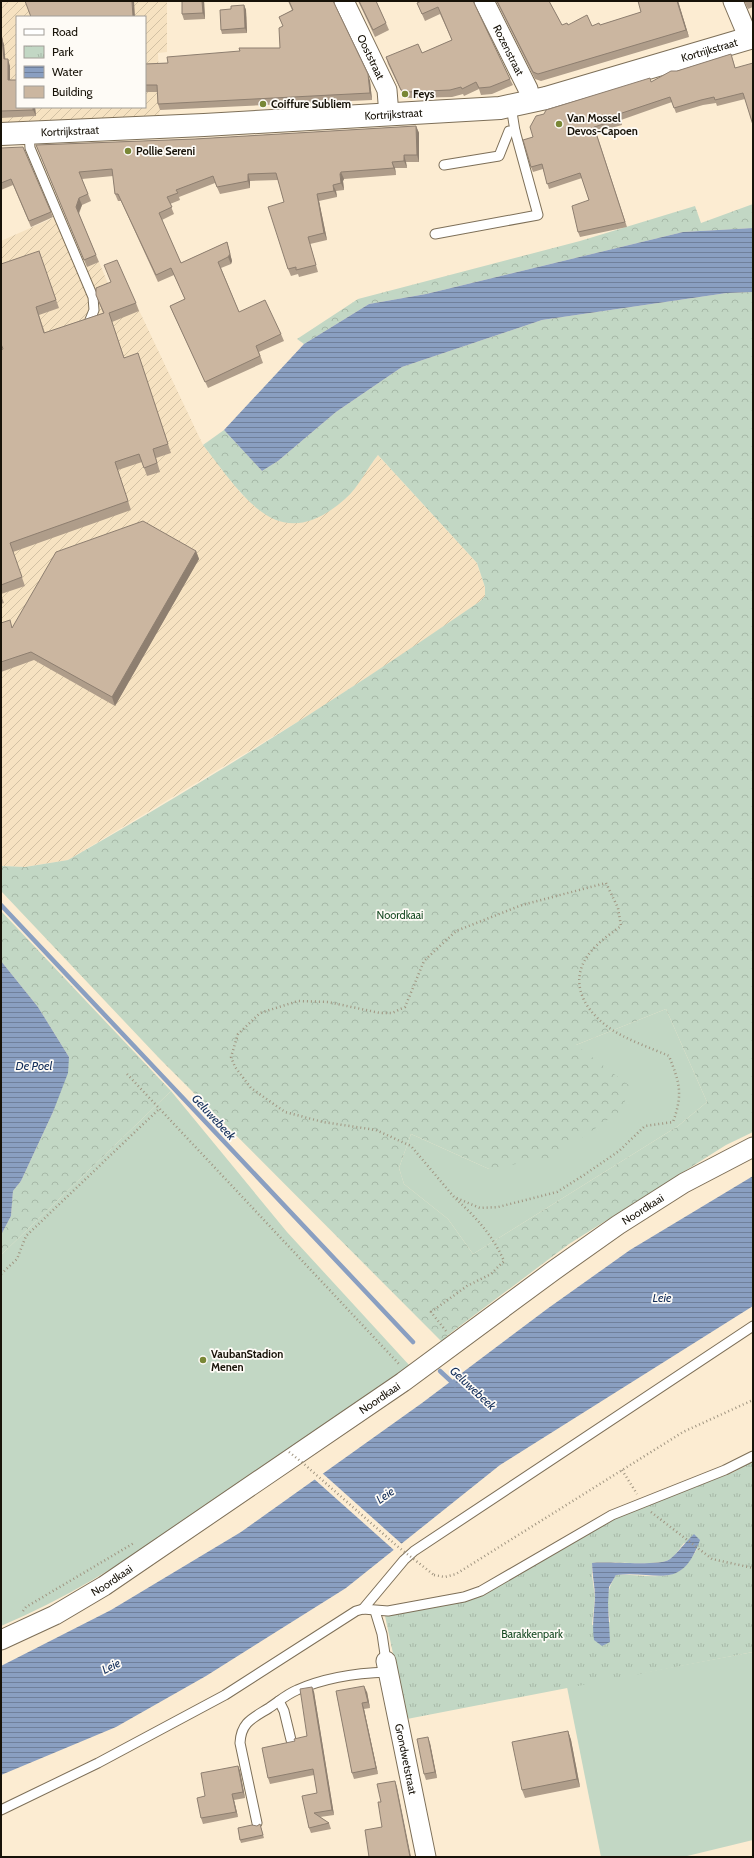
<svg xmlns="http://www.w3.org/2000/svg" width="754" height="1858" font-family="Cabin,sans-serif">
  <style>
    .industrial { fill: url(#industrial-furrows); fill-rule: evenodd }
    .grass { fill: #c2d7c4 }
    .forest { fill: url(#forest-crowns); fill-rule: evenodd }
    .park { fill: url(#park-tufts); fill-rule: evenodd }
    .water { fill: url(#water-rules) }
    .pier { fill: #fcecd2 }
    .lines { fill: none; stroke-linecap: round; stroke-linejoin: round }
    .stream { stroke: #8a9fc1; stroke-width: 4.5 }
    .lane-casing { stroke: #7d6f58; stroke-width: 11 }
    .street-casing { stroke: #7d6f58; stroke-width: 21 }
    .secondary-casing { stroke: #7d6f58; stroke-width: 24 }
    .path { stroke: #a09581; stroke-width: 2.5; stroke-dasharray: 1 3; stroke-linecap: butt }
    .lane { stroke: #fff; stroke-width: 9 }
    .street { stroke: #fff; stroke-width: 19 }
    .secondary { stroke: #fff; stroke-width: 22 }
    .path-bridge { stroke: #a09581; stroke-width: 2.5; stroke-dasharray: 1 3; stroke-linecap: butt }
    .wall { fill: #af9d8a }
    .shaded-wall { fill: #8e7f70 }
    .building { fill: #cbb6a0; stroke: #8e7f70 }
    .poi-dot { fill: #798735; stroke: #fefbf6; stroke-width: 1.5 }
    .labels { text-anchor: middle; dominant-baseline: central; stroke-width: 3.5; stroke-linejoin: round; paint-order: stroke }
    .street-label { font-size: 11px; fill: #171208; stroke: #fefbf6 }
    .poi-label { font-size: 11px; font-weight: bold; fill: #171208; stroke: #fefbf6; text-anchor: start }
    .park-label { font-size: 11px; fill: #174a23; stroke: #fefbf6 }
    .water-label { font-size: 12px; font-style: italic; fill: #132e5a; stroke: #fefbf6 }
  </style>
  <defs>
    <pattern id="industrial-furrows" width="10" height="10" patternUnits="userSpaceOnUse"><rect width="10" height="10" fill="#f6e2c1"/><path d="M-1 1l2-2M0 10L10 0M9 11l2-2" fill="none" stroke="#d2c1a4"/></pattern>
    <pattern id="forest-crowns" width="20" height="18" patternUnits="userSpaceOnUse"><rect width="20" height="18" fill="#c2d7c4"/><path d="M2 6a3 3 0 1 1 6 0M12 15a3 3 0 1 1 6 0" fill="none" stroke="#a6b8a7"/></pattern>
    <pattern id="park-tufts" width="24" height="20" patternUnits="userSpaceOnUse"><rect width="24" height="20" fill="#c2d7c4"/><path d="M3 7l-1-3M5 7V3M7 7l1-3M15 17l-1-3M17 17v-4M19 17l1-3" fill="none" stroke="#a6b8a7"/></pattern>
    <pattern id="water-rules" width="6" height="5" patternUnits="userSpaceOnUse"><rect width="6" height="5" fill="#8a9fc1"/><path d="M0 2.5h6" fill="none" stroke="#70809b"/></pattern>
  </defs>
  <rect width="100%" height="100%" fill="#fcecd2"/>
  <g class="industrial">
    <path d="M1 1H167V52L158 53 160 110 158 121 1 126ZM17 17H145V107H17Z"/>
    <path d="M62 214 86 267 99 262 111 291 127 285 203 445 244 497 346 498 378 455 477 563 485 587V596L479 602 420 643 309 715 68 860 25 867 2 866 1 241Z"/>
  </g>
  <g class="grass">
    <path d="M666 1009 707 1102 678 1126 473 1254 448 1219 404 1184 399 1168 411 1134 489 1169 576 1045Z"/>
    <path d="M171 1091 287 1232 410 1366C349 1408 288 1450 228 1492 156 1541 82 1592 1 1626V1255Z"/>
    <path d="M753 1652V1840L683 1857H601L567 1687Z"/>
  </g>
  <g class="forest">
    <path d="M753 204V228L683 232 426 294 369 304 304 344 297 339 358 299 580 241 695 206 701 223Z"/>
    <path d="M753 292V1132L726 1145 569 1244 448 1335 442 1342 159 1058 1 891V867L2 866 25 867 68 860C208 780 346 694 479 602L485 596V587L477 563 378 455C367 468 359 487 345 499 277 559 243 495 203 445L224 430 262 471 278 461 336 412 402 367 542 320 727 293ZM666 1009 707 1102 678 1126 473 1254 448 1219 404 1184 399 1168 411 1134 489 1169 554 1157 622 1110 630 1086 576 1045Z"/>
    <path d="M1 911 171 1091 1 1255V1235L11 1216 13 1191 21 1181 53 1112 69 1057 38 1007 1 961Z"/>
  </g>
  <path class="park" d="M753 1461V1652L407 1719 385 1616 462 1602 482 1596 612 1519 734 1472ZM684 1543 697 1549C693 1556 688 1564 682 1569 667 1582 636 1573 616 1575 605 1593 607 1602 610 1622L592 1625 595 1597 592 1575V1563C609 1561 658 1567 670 1559 675 1556 680 1548 684 1543Z"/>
  <g class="water">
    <path d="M753 228V292L727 293 542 320 402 367 336 412 278 461 262 471 224 430 304 344 369 304 426 294 683 232Z"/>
    <path d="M1 961 38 1007 69 1057 68 1073 53 1112 21 1181 13 1191 11 1216 1 1235Z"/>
    <path d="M753 1176V1306L500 1465 346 1588 206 1676 116 1727 1 1775V1666L111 1610 241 1532 422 1403 547 1309 630 1250Z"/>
    <path d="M694 1534 700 1540C681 1593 657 1570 616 1575L609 1587 608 1604 610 1642 602 1646 594 1640C592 1625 594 1613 595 1598 595 1586 592 1575 592 1563 609 1561 659 1567 670 1559 677 1554 686 1541 694 1534Z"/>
  </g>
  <path class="pier" d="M321 1472 403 1545 395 1551 313 1478Z"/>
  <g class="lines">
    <g class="stream">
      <path d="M1 905 413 1342"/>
      <path d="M440 1371 455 1385"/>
    </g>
    <g class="lane-casing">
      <g id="lane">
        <path d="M29 133 30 148 93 297 94 310 90 320"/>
        <path d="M444 165 499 156 509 131H515"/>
        <path d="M435 234 538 215 515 131 511 106"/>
        <path d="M363 1609 404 1560 414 1551 753 1326"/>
        <path d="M375 1611 382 1634 386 1661"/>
        <path d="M279 1701 284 1711 291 1740"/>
        <path d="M1 1810 98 1763 225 1695 356 1611 363 1609 388 1611 464 1597 481 1591 612 1515 725 1470 753 1456"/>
        <path d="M257 1823 240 1743C241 1722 253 1718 269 1708 278 1702 287 1694 297 1690 324 1678 358 1673 387 1672"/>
      </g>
    </g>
    <g class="street-casing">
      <g id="street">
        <path id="s1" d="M344 1 387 90 389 115"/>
        <path id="s2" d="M484 1 528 89 531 101"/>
        <path d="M733 1 749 39"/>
        <path id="s3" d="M1 1640 55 1615 104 1586 403 1382 553 1271 618 1225 684 1183 753 1147"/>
        <path id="s4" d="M386 1661 426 1857"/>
      </g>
    </g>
    <g class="secondary-casing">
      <g id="secondary">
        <path id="s5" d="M1 134 204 125 500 108 546 98 753 37"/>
      </g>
    </g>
    <g class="path">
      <path d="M606 883 618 908 621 926C613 932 604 938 597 945 567 973 578 1005 608 1027 624 1039 651 1048 669 1056 680 1084 683 1094 673 1122L645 1126 619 1151 584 1175 557 1192 498 1207 480 1208 454 1197 411 1146 376 1130 323 1122 285 1112 251 1088 235 1067 231 1057 238 1034 260 1013 298 1001 328 1002 380 1013H392L405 1007 424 961 456 931 522 905Z"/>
      <path d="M127 1074 399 1364"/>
      <path d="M1 1274 17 1259 26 1236 160 1108"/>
      <path d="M446 1331 431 1312 467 1286 491 1274 504 1261C493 1236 476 1217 456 1199"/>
      <path d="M622 1470 637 1494"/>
      <path d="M651 1512 712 1559 753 1568"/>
      <path d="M434 1575 445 1577 456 1574 683 1432 753 1400"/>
      <path d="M23 1611 26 1607 134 1543"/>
    </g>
    <use href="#lane" class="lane"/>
    <use href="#street" class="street"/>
    <use href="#secondary" class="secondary"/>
    <path class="path-bridge" d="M289 1452 304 1464 397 1546 434 1575"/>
  </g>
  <g class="wall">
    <path d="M182 1H204L205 19 184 20 182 14Z"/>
    <path d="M288 1H333L370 81 372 100 160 110 158 104 157 92H145V64L168 63 280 48 283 26 279 17 292 10Z"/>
    <path d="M358 1H376L386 23 389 30 375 37Z"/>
    <path d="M496 1H549L562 25 592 26 600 25 678 1 689 37 541 81 535 79Z"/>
    <path d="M744 1H753V7L748 9Z"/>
    <path d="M417 3 474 4 510 79 513 85 492 94 481 95 479 89 464 96 463 94 452 97 410 98 404 97 388 64 386 57 422 53 452 40 440 14 425 21Z"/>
    <path d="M244 5 246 10 247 33 222 34 221 30 231 9Z"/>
    <path d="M2 38 4 45 5 59 10 66V80L35 107 36 116 1 118V39Z"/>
    <path d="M731 54 745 99 717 106 716 103 703 105 676 113 672 102 621 120 622 125 596 132 627 227 580 237 578 232 589 200 582 178 549 189 543 169 533 172 531 167 533 137 651 82 677 71Z"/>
    <path d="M416 126 419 133V162H406L407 168H395L396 175 344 179 343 181 344 190 336 191 337 197 319 201 327 240 310 244 318 272 299 277 298 274 291 276 288 269 284 202 278 180 250 181V188L220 194 215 183 179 197 180 200 170 204 174 214 162 220 181 263 227 242 232 261 231 264 221 268 239 312 281 334 284 341 259 352 263 363 208 388 173 313 170 306 185 299 174 275 158 282 121 201H118L115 194 113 176 82 179 91 201 82 205 79 214 99 262 87 267 36 145 195 139Z"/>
    <path d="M1 148 51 212 53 217 31 227 13 185 1 190Z"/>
    <path d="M39 251 59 308 39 315 45 333 103 313 96 295 136 303 139 311 112 322 124 357 141 362 171 453 156 458 160 472 147 476 142 462 118 470 131 510 13 552 25 586 1 594V350L3 349Z"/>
    <path d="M196 551 199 559 115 706 34 660 1 672V623L12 628Z"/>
    <path d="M1 595 4 603 1 604Z"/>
    <path d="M312 1687 314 1692 334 1815 320 1817 329 1823 331 1829 311 1833 309 1828 317 1793 314 1775 270 1784 268 1778 295 1741 307 1736Z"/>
    <path d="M336 1691 367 1692 370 1708 364 1709 378 1774 354 1779 352 1773Z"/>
    <path d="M568 1731 571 1740 580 1787 525 1798 522 1790Z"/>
    <path d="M430 1743 437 1778 426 1780 424 1774Z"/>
    <path d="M238 1766 240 1771 245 1798 234 1800 238 1817 203 1824 201 1818 205 1796Z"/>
    <path d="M260 1824 264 1838 241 1843 240 1840 257 1826Z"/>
  </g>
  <g class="shaded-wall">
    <path d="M132 1H134L135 17H133Z"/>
    <path d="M202 1H204L205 19 203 13Z"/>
    <path d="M677 1H678L689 37 686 30Z"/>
    <path d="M244 5 246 10 247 33 245 28Z"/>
    <path d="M2 38 4 45 6 66 4 59Z"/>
    <path d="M8 59 10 66V87L8 80Z"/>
    <path d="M368 74 370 81 372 100 370 93Z"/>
    <path d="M33 107H35L36 116 33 110Z"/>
    <path d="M416 126 419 133V162L417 155Z"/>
    <path d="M404 155 406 162 407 168 404 161Z"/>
    <path d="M392 162 395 168 396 175 394 168Z"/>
    <path d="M341 172 344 179 343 181 344 190 341 183 340 174Z"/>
    <path d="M248 174 250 181V188L248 181Z"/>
    <path d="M333 185 336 191 337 197 334 191Z"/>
    <path d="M317 194 319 201 327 240 324 233Z"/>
    <path d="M79 198 82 205 78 214 76 207Z"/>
    <path d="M227 242 232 261 231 264 228 257Z"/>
    <path d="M196 551 199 559 115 706 112 697Z"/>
    <path d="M364 1686 367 1692 370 1708 368 1702Z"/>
    <path d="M312 1687 314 1692 334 1815 332 1810Z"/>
    <path d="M362 1703 364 1709 378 1774 376 1768Z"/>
    <path d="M568 1731 571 1740 580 1787 577 1779Z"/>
    <path d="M428 1737 430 1743 437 1778 435 1772Z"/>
    <path d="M238 1766 240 1771 245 1798 243 1792Z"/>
    <path d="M395 1781 397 1787 411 1857H410Z"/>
    <path d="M232 1794 234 1800 238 1817 236 1812Z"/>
  </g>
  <g class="building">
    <path d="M25 1H132L133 17H31Z"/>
    <path d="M182 1H202L203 13 182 14Z"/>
    <path d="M289 1H333L368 74 370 93 158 104 157 85H145V64L168 63 167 57 240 51 239 48H280L279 28 283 26 279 17 293 10Z"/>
    <path d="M359 1H376L386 23 373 30Z"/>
    <path d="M421 1H473L510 79 490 87 479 88 476 82 462 89 461 87 450 90 407 92 401 90 386 57 418 44 422 53 452 40 438 7 422 14 417 3Z"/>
    <path d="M497 1H549L562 25 567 23 568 25 587 15 592 26 599 23 600 25 641 12 638 1H677L686 30 538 74 533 72Z"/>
    <path d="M244 5 245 28 221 30 220 10 231 9V6Z"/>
    <path d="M2 38 4 59H8V80H17V107H33V110L1 111V39Z"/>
    <path d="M731 54 735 68 753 63V125L743 93 715 100 714 97 701 100 674 108 670 97 619 114 620 119 594 127 625 222 578 232 572 206 589 200 580 173 547 184 542 164 531 167 523 140 533 137 530 127 536 116 544 114 546 110 650 78 651 82 671 71H677Z"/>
    <path d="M416 126 417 155H404V161L392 162 394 168 341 172 340 174 341 183 333 185 334 191 317 194 324 233 308 237 316 265 296 270V267L288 269 268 207 284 202 276 173 248 174V181L217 187 213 176 176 190 178 193 167 197 172 207 159 213 181 263 227 242 230 254 228 257 218 262 239 312 265 300 281 334 256 346 260 356 205 382 170 306 185 299 171 268 156 275 118 194H115L112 169 79 172 88 194 79 198 76 207 96 255 84 260 36 145 195 139Z"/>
    <path d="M23 147 51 212 29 221 11 179 1 183V148Z"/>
    <path d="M39 251 56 300 36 307 44 333 104 313 96 295V288L111 282 104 265 117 260 136 303 109 313 124 358 138 353 168 444 153 449 157 463 144 468 139 454 115 462 128 501 10 543 22 577 1 585V350L3 349 1 344V264Z"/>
    <path d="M143 521 196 551 112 697 31 652 1 662V623L10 620 12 628 56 552Z"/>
    <path d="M364 1686 368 1702 362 1703 376 1768 352 1773 336 1691Z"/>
    <path d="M312 1687 332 1810 314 1813 329 1823 309 1828 302 1796 317 1793 313 1769 268 1778 262 1748 295 1741 294 1739 307 1736 300 1689Z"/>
    <path d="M568 1731 577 1779 522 1790 512 1742Z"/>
    <path d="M428 1737 435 1772 424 1774 417 1739Z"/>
    <path d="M238 1766 243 1792 232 1794 236 1812 201 1818 197 1798 205 1796 201 1773Z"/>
    <path d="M395 1781 410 1857H369L365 1830 382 1827 378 1802H381L377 1784Z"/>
    <path d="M260 1824 263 1835 240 1840 238 1828 252 1825 257 1826Z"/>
  </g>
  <g class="poi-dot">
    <circle cx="405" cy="94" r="4"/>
    <circle cx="263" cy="104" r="4"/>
    <circle cx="559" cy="124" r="4"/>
    <circle cx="128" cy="151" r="4"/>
    <circle cx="203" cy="1360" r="4"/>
  </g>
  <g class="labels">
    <g class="street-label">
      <text stroke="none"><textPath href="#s5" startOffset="717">Kortrijkstraat</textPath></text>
      <text stroke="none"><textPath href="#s2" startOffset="55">Rozenstraat</textPath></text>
      <text stroke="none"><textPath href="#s1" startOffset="62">Ooststraat</textPath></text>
      <text stroke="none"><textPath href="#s5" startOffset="393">Kortrijkstraat</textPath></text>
      <text stroke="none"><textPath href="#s5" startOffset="69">Kortrijkstraat</textPath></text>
      <text stroke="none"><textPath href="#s3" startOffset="774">Noordkaai</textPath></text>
      <text stroke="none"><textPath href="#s3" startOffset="450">Noordkaai</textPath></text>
      <text stroke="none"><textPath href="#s3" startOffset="126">Noordkaai</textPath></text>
      <text stroke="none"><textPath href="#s4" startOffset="100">Grondwetstraat</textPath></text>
    </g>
    <g class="poi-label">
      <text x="413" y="94">Feys</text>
      <text x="271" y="104">Coiffure Subliem</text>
      <text x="567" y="118">Van Mossel<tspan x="567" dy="13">Devos-Capoen</tspan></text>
      <text x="136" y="151">Pollie Sereni</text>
      <text x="211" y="1354">VaubanStadion<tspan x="211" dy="13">Menen</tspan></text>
    </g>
    <g class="park-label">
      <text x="400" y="915">Noordkaai</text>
      <text x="532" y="1634">Barakkenpark</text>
    </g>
    <g class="water-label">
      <text x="34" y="1065">De Poel</text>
      <text transform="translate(214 1117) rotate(47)">Geluwebeek</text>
      <text x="662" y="1297">Leie</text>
      <text transform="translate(473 1388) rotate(43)">Geluwebeek</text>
      <text transform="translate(385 1495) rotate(-35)">Leie</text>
      <text transform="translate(111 1666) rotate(-27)">Leie</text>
    </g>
  </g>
  <rect width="754" height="1858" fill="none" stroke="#171208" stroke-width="4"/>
  <rect x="16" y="16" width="130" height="92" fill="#fefbf6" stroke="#a29e97"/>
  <rect x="24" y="29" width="20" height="6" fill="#ffffff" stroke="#a29e97"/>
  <text x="52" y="36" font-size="12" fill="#171208">Road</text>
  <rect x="24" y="46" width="20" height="12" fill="url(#park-tufts)" stroke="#a29e97"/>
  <text x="52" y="56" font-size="12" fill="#171208">Park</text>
  <rect x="24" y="66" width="20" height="12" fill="url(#water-rules)" stroke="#a29e97"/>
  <text x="52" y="76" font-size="12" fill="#171208">Water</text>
  <rect x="24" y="86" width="20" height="12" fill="#cbb6a0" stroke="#a29e97"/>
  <text x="52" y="96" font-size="12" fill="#171208">Building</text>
</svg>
